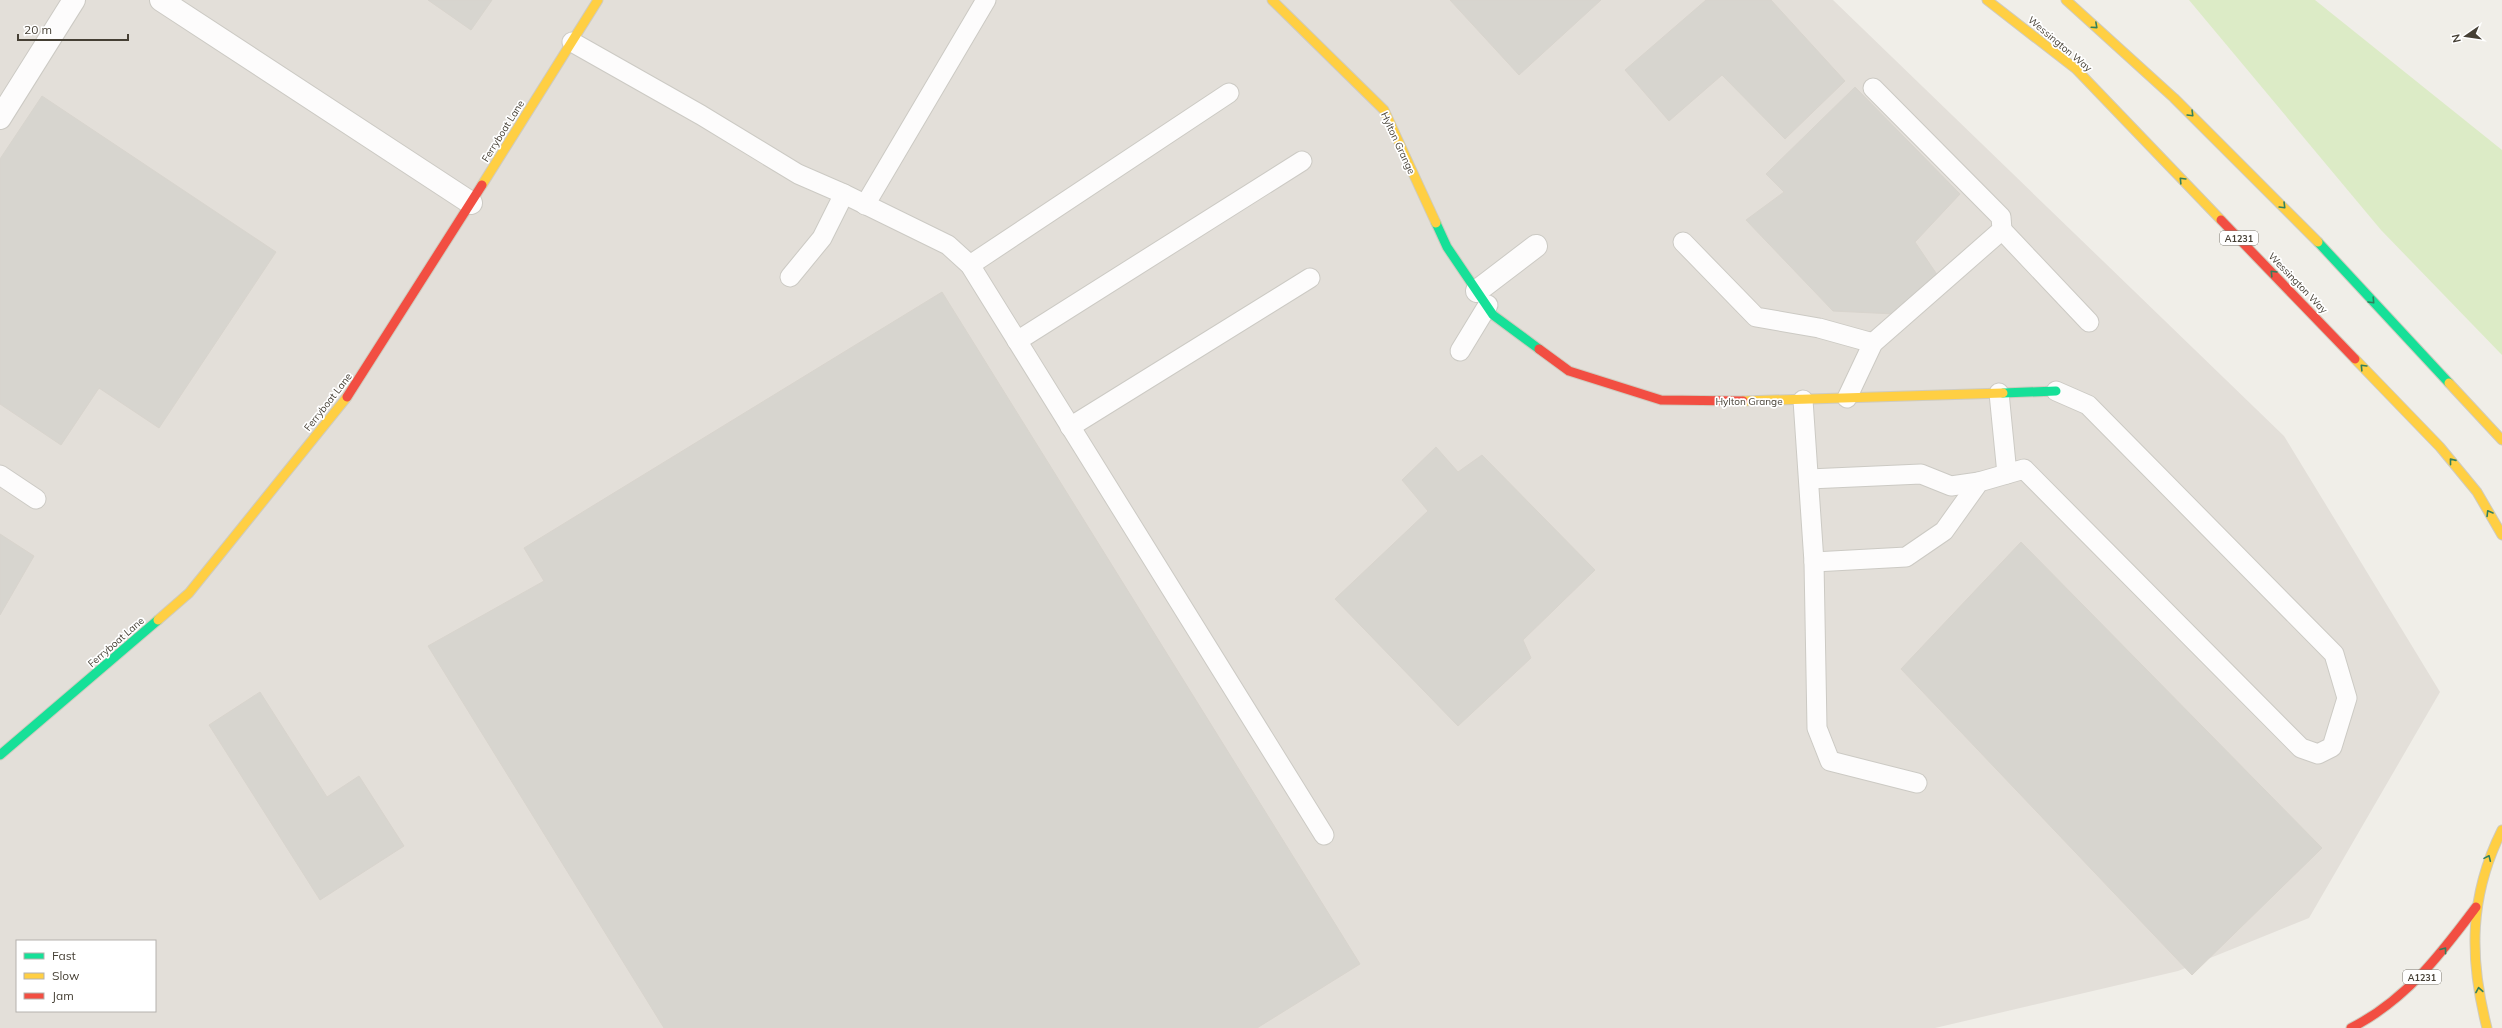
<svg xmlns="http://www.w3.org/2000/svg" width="2502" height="1028" font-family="Mulish,sans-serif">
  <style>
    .industrial { fill: #e3dfd9; fill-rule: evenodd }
    .green { fill: #dcebc6 }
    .building { fill: #d7d5cf; stroke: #d8d4cd }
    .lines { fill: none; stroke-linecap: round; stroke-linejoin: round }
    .lane-casing { stroke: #cccac4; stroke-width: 21 }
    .street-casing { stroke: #cccac4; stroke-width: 24 }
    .fast-casing { stroke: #cfcbbe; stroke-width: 11 }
    .slow-casing { stroke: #cfcbbe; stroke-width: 11 }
    .jam-casing { stroke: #cfcbbe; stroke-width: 11 }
    .lane { stroke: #fdfcfc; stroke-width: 19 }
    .street { stroke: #fdfcfc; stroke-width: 22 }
    .fast { stroke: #16e098; stroke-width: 9 }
    .slow { stroke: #ffcf43; stroke-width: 9 }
    .jam { stroke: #f24e42; stroke-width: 9 }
    .oneway { stroke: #327f5c }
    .labels { text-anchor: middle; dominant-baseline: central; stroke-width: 3.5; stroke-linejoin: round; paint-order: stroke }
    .shield { fill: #fff; stroke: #7d7971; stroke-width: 1 }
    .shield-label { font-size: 9px; font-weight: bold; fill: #453f34 }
    .street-label { font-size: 10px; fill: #453f34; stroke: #fff }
  </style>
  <rect width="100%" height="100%" fill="#f0eee8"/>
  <path class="industrial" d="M0 0H1833L2284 436 2440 692 2309 918 2178 971 1935 1028H0ZM17 941H155V1011H17Z"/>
  <path class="green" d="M2189 0H2315L2502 150V355L2381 230Z"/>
  <g class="building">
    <path d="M428 0H492L471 30Z"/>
    <path d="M1450 0H1601L1519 75Z"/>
    <path d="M1706 0H1771L1845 81 1785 139 1722 75 1669 121 1625 70Z"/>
    <path d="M1855 87 1960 194 1915 242 1938 276 1895 314 1833 311 1746 220 1784 192 1766 174Z"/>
    <path d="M42 96 276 252 159 428 99 388 61 445 0 404V159Z"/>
    <path d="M942 292 1360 964 1257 1028H664L428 646 544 581 524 548Z"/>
    <path d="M1436 447 1458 472 1482 455 1595 570 1523 640 1531 658 1458 726 1335 599 1428 511 1402 480Z"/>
    <path d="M0 534 34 556 0 615Z"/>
    <path d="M2021 542 2322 848 2192 975 1901 669Z"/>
    <path d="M260 692 327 797 359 776 404 846 320 900 209 725Z"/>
  </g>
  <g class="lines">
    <g class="lane-casing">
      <g id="lane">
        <path d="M572 42 701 115 798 174 844 194 822 238 790 277"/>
        <path d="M844 194 948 245 970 265 1324 835"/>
        <path d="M865 205 986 0"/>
        <path d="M2002 230 2089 322"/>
        <path d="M1683 242 1756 317 1819 328 1873 343"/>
        <path d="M970 265 1229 93"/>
        <path d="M1017 341 1302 161"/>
        <path d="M1460 351 1488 305"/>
        <path d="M1999 393 2007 474"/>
        <path d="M1847 398 1873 343 2002 230 2001 217 1873 88"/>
        <path d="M1803 400 1814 562 1906 557 1944 531 1979 482 2024 469 2301 748 2318 754 2332 747 2347 698 2334 654 2088 405 2056 391"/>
        <path d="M1070 427 1310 278"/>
        <path d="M0 475 36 499"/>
        <path d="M1809 479 1921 474 1951 486 1979 482"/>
        <path d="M1814 562 1817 728 1830 761 1917 783"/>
      </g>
    </g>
    <g class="street-casing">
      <g id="street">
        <path d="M161 0 471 203"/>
        <path d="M0 118 74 0"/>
        <path d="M1477 291 1536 246"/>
      </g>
    </g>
    <g class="fast-casing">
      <g id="fast">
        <path d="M1436 223 1447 247 1493 315 1539 349"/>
        <path d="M2318 242 2449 383"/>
        <path d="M2003 393 2056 391"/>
        <path d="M0 755 158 620"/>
      </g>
    </g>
    <g class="slow-casing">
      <g id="slow">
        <path d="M1272 0 1384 110 1436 223"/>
        <path d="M1987 0 2076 69 2221 220"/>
        <path d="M2066 0 2174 98 2318 242"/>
        <path d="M482 185 598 0"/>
        <path d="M2355 359 2440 447 2477 492 2502 535"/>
        <path d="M2449 383 2502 440"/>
        <path d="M1743 401 2003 393"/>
        <path d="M158 620 189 593 347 397"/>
        <path d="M2487 1028C2469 958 2469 896 2502 830"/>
      </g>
    </g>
    <g class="jam-casing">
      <g id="jam">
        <path d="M2221 220 2355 359"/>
        <path d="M1539 349 1569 371 1661 400 1743 401"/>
        <path d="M347 397 482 185"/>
        <path d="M2351 1028C2406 1000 2440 955 2476 907"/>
      </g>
    </g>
    <use href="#lane" class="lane"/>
    <use href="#street" class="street"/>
    <use href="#fast" class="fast"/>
    <use href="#slow" class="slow"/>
    <use href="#jam" class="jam"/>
  </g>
  <defs><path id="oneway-chevron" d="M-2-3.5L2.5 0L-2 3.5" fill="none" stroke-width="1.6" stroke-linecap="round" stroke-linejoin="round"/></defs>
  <g class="oneway">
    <use href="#oneway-chevron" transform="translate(2095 26) rotate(42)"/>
    <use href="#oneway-chevron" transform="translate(2191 114) rotate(45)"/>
    <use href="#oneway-chevron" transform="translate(2182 180) rotate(-134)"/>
    <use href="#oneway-chevron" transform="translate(2283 206) rotate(45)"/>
    <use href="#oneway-chevron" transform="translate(2273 273) rotate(-134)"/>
    <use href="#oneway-chevron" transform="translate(2372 301) rotate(47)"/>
    <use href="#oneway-chevron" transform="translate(2363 367) rotate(-134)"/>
    <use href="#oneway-chevron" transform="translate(2452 461) rotate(-129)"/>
    <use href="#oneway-chevron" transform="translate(2489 513) rotate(-121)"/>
    <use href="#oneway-chevron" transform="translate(2488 858) rotate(-66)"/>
    <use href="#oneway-chevron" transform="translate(2444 950) rotate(-53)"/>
    <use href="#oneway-chevron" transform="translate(2479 990) rotate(-100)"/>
  </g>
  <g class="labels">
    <g class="shield">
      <rect x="2220" y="231" width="38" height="14" rx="3"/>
      <rect x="2403" y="970" width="38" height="14" rx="3"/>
    </g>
    <g class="shield-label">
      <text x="2239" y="238">A1231</text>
      <text x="2422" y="977">A1231</text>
    </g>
    <g class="street-label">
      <text transform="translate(2060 44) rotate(40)">Wessington Way</text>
      <text transform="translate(503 131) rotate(-58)">Ferryboat Lane</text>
      <text transform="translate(1398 143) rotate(65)">Hylton Grange</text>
      <text transform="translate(2298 283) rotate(46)">Wessington Way</text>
      <text x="1749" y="401">Hylton Grange</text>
      <text transform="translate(328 402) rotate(-52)">Ferryboat Lane</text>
      <text transform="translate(116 642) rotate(-41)">Ferryboat Lane</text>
    </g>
  </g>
  <rect x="16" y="940" width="140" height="72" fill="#ffffff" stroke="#b5b2ae"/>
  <rect x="24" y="953" width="20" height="6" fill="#16e098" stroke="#b5b2ae"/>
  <text x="52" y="960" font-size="12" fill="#453f34">Fast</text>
  <rect x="24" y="973" width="20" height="6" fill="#ffcf43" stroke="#b5b2ae"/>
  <text x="52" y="980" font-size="12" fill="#453f34">Slow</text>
  <rect x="24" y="993" width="20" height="6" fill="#f24e42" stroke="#b5b2ae"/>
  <text x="52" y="1000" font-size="12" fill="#453f34">Jam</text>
  <g transform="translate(2466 36) rotate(257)" stroke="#ffffff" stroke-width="3" paint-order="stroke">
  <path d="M0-3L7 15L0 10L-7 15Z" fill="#453f34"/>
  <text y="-6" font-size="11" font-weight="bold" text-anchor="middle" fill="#453f34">N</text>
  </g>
  <path d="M18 34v6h110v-6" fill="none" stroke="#453f34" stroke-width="2"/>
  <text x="24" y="34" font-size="12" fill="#453f34" stroke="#ffffff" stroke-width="3" paint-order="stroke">20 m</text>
</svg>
